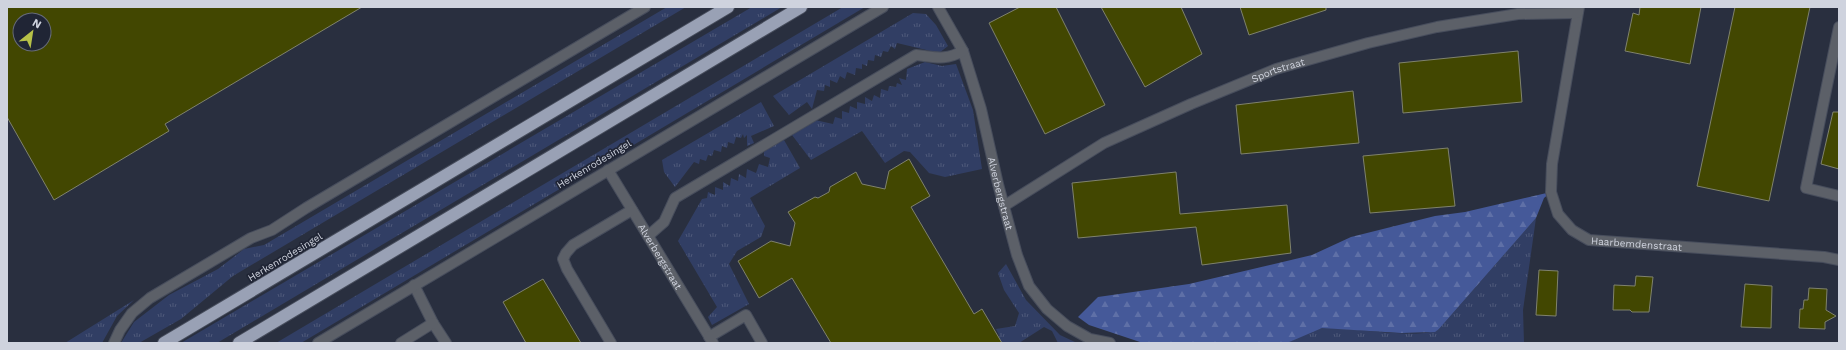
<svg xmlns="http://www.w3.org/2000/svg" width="1846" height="350" font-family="'Work Sans',sans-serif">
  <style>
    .grass { fill: url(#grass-tufts) }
    .forest { fill: url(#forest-firs) }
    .building { fill: #424701; stroke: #7f826d; fill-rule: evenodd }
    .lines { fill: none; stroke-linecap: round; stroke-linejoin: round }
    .minor-casing { stroke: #474d5c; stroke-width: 12 }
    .highway-casing { stroke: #474d5c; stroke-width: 14 }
    .minor { stroke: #5c6068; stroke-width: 10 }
    .highway { stroke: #99a1b5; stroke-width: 12 }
    .labels { text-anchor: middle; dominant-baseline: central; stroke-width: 3.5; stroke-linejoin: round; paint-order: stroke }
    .street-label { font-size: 10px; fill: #cfd3de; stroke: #202535 }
  </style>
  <defs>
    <pattern id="grass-tufts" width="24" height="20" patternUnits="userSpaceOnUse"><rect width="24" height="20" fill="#313e64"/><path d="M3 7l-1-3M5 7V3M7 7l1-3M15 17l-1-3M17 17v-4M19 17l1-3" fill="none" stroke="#4e597a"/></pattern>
    <pattern id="forest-firs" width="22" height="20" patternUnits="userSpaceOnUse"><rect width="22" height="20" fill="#455999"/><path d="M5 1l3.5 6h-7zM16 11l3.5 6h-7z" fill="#5f70a7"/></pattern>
  </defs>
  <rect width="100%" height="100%" fill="#292f3f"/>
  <g class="grass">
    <path d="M667 7H686L233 276 181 319 139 343H121L134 322 169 295 218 269 244 249 264 245Z"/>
    <path d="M752 7H782L217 343H181Z"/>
    <path d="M843 7H865L301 343H276Z"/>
    <path d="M913 13 926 14 936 25 948 46 939 53 897 43 895 49 891 46 888 52 883 51 881 57 875 55 874 61 868 60 867 66 862 64V69L856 68 855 75 847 72 845 79 840 76 837 83 830 80V87L825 85 824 91 817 90 812 109 807 102 789 115 773 96Z"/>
    <path d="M925 62 942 66 956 64 973 110 982 169 945 177 929 173 910 152 904 151 885 163 862 131 811 160 792 135 815 120 833 124 835 117 842 119V111L849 113 850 106 857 109V102L865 104V97L872 101 874 95 880 98 881 89 888 91 889 86 896 87 897 83 902 85 899 78 906 80 907 69Z"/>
    <path d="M761 102 774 126 751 136 754 143 747 146V135L744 138 743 134 741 138 736 137 734 144 728 142 727 148 722 146 721 152 714 150 712 156 708 155 706 161 700 159 699 164 694 162 675 187 664 172 662 160Z"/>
    <path d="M784 140 800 168 750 198 765 226 761 237 737 251 729 264 749 304 712 325 708 317 717 307 678 241 702 199 707 198 708 192 715 195V187L723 190V182L730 186 731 178 738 181 739 174 746 178 747 169 756 173 759 164 768 167 770 158 764 156V152L767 149Z"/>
    <path d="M1536 218 1523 310 1524 343H1287C1296 339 1314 328 1324 328 1348 327 1423 340 1439 329Z"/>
    <path d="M1006 264 1026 300 1060 335 1077 343H1058L1052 331 1044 327 1019 343H998L999 335 996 329 1015 326 1019 313 1004 290 998 273Z"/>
    <path d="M134 300 117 316 102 343H65Z"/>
  </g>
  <path class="forest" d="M1551 192 1544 198 1536 218 1439 329 1435 332 1401 333 1322 328 1287 343H1143L1089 325 1078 317 1098 297 1189 284 1312 255 1351 237 1435 216 1465 212Z"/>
  <g class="building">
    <path d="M7 7H362L165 124 169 131 54 200 7 117ZM20 20H44V44H20Z"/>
    <path d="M1020 7H1056L1105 105 1045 134 989 23Z"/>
    <path d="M1101 7H1181L1202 54 1145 87Z"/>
    <path d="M1240 7H1326V10L1249 35Z"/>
    <path d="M1640 7H1701L1690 64 1625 51 1633 13 1639 15Z"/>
    <path d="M1735 7H1810L1769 201 1697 186Z"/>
    <path d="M1518 51 1522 102 1403 113 1399 63Z"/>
    <path d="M1353 91 1359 143 1241 154 1236 105Z"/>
    <path d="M1833 112H1839V169L1821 164Z"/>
    <path d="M1448 148 1455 206 1370 213 1363 156Z"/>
    <path d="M909 159 930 196 911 207 974 314 982 309 1002 343H831L792 278 759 298 738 261 771 241 790 246 795 223 788 212 815 197 818 198 829 192 830 187 856 172 862 184 885 189 889 171Z"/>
    <path d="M1176 172 1180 214 1287 205 1291 253 1202 265 1196 227 1078 238 1072 183Z"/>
    <path d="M1539 270 1558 271 1556 316 1536 315Z"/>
    <path d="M1636 276 1653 277 1649 312H1632L1630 310H1613L1614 285 1635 286Z"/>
    <path d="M543 279 581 343H526L503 302Z"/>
    <path d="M1745 284 1772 286 1771 328 1741 327Z"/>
    <path d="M1809 288 1827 289 1826 310 1836 316 1825 322V329L1799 328 1800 309H1803L1804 300H1808Z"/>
  </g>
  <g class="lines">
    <g class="minor-casing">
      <g id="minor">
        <path id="s1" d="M938 7 963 51 981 109 998 184 1017 255 1029 286 1047 309 1067 326 1090 339 1110 343"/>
        <path id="s2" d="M1579 7 1552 164 1551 192 1558 214 1572 230 1589 240 1824 257 1839 260"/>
        <path d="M1839 27 1806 188 1839 196"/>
        <path id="s3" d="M608 170 713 343"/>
        <path id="s4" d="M1004 206 1104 143 1191 104 1276 69 1368 43 1437 27 1518 14 1577 13"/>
        <path d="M648 236 664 222 675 198 916 55C936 57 944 61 963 51"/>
        <path d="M414 285 433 323 446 343"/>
        <path d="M709 337 746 315 762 343"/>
        <path d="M114 343 120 330 132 313 150 298 251 238 272 230 306 208 645 7"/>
        <path d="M318 343 883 7"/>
        <path d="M401 343 433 323"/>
        <path d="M611 343 567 269 563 259 566 253 573 245 632 210"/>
      </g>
    </g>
    <g class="highway-casing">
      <g id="highway">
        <path d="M164 343 728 7"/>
        <path d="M239 343 801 7"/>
      </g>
    </g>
    <use href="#minor" class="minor"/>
    <use href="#highway" class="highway"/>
  </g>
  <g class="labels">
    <g class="street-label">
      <text stroke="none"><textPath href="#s4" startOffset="307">Sportstraat</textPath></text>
      <text transform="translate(594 164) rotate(-31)">Herkenrodesingel</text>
      <text stroke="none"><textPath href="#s1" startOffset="198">Alverbergstraat</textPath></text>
      <text stroke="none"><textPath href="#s2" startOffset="299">Haarbemdenstraat</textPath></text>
      <text stroke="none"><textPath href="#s3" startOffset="101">Alverbergstraat</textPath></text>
      <text transform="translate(285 257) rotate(-31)">Herkenrodesingel</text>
    </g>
  </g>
  <rect width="1846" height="350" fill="none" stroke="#cfd3de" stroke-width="16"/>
  <g transform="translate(32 32) rotate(30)"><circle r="19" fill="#202535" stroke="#666b79"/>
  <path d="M0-3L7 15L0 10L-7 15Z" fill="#b7c148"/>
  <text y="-6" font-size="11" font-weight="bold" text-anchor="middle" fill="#cfd3de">N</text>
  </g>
</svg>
